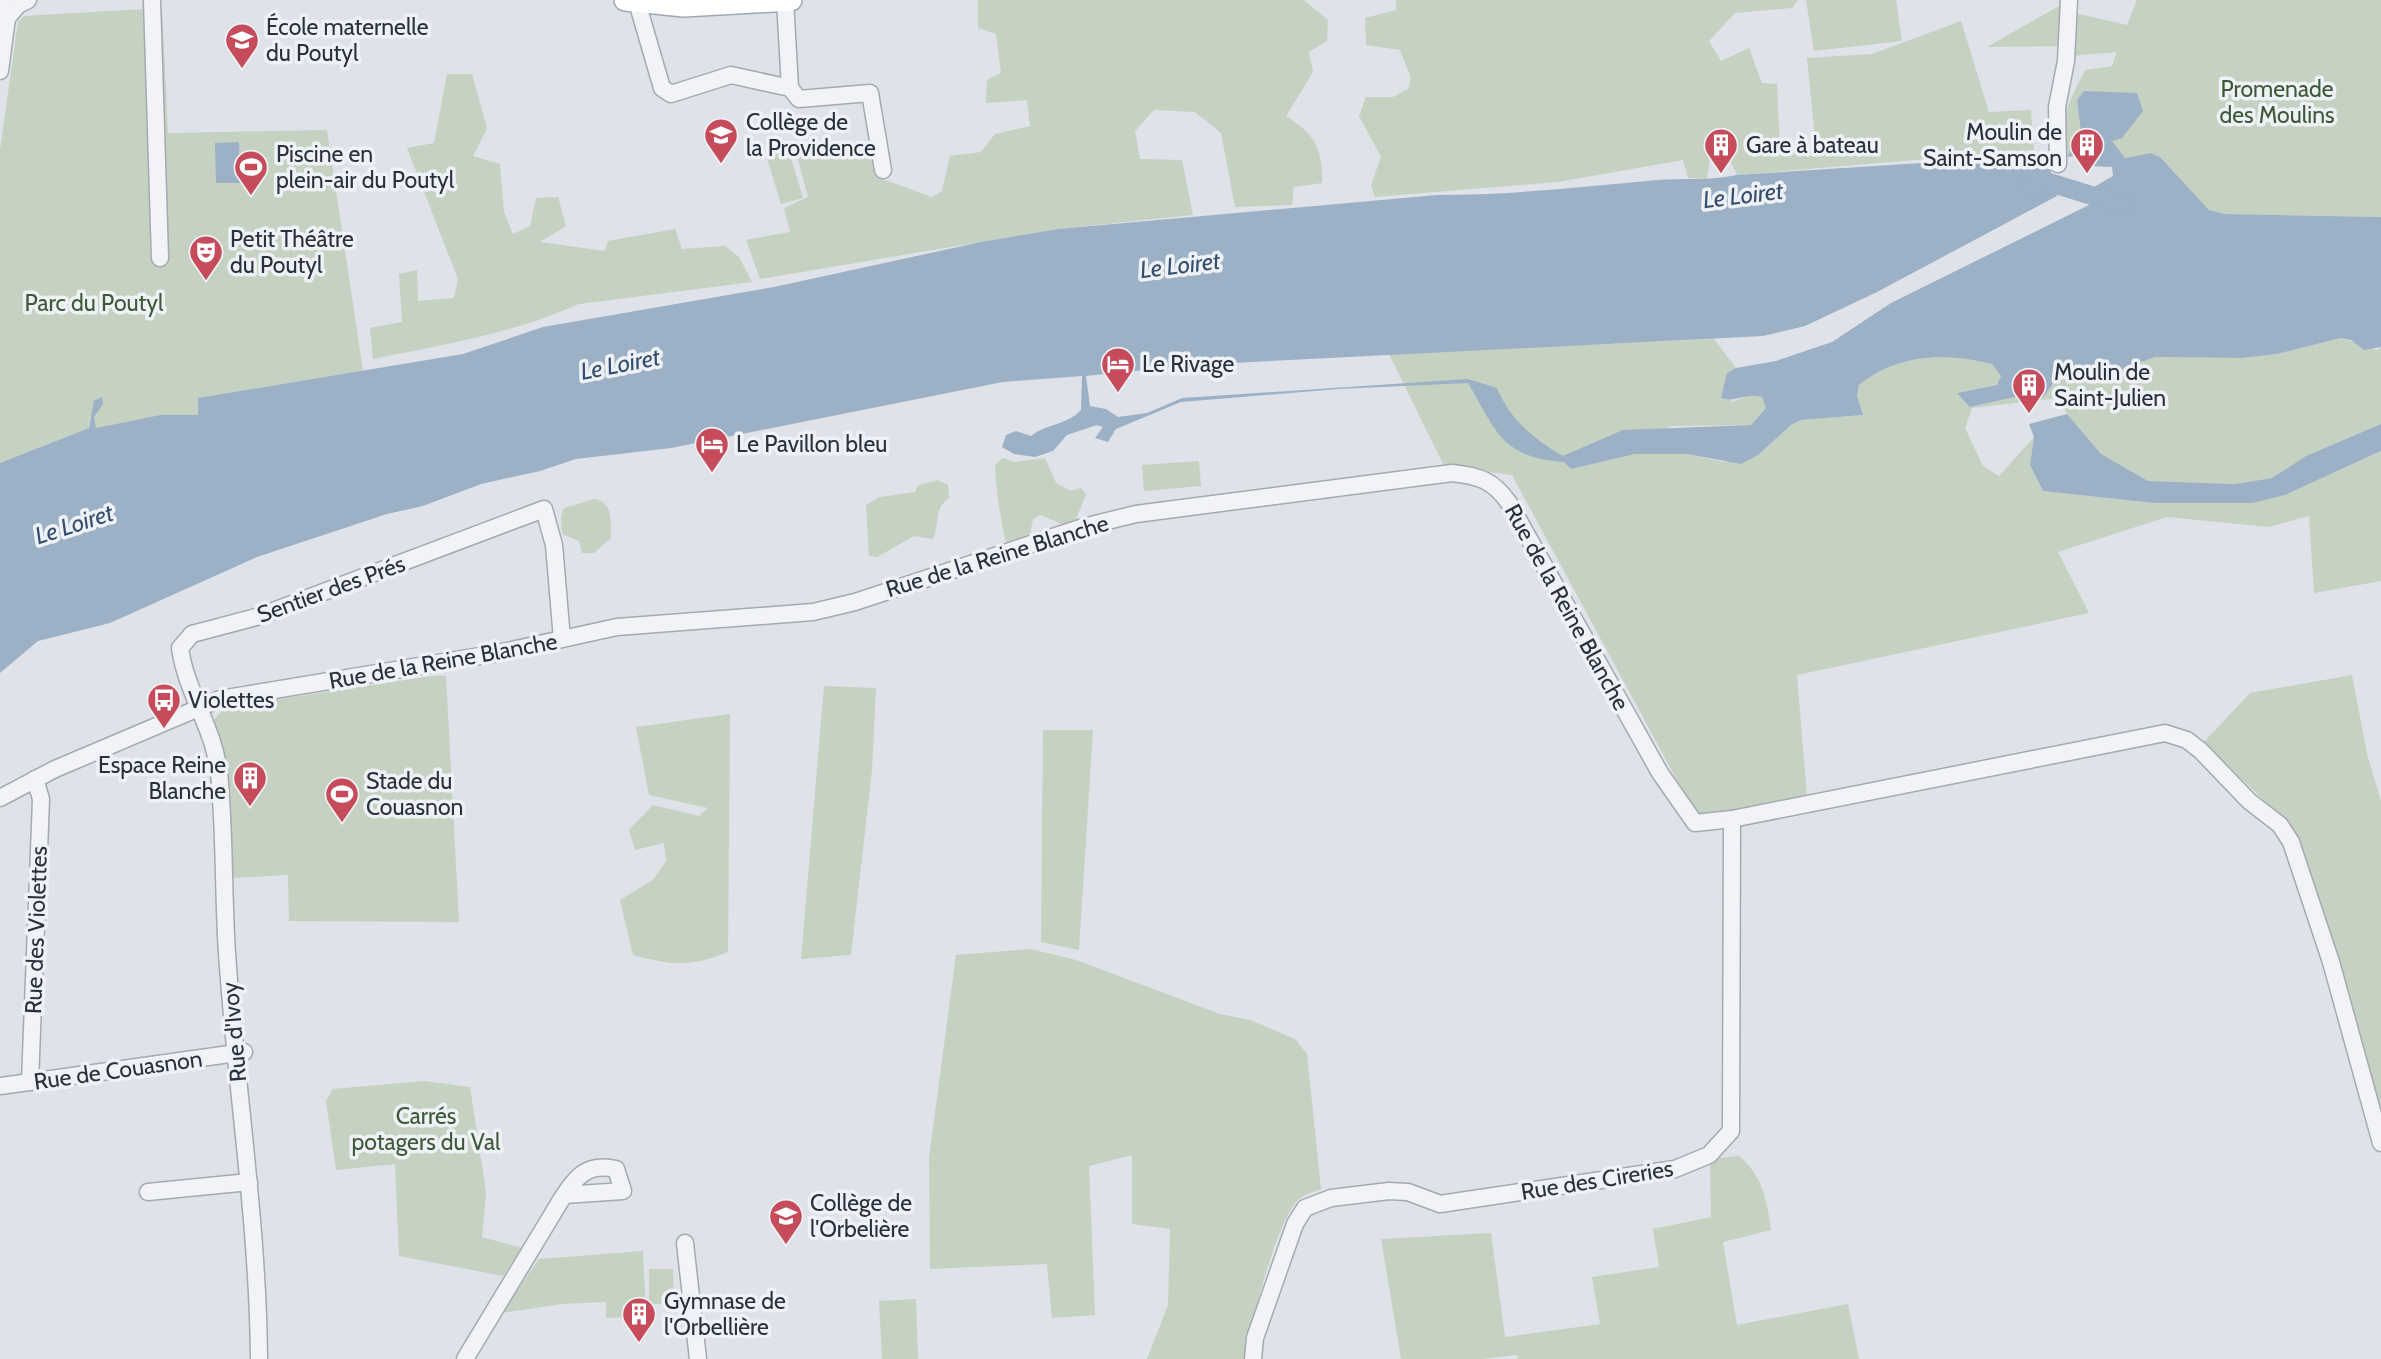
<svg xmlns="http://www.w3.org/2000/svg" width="2381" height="1359" font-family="Cabin,sans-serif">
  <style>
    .green { fill: #c5d1c1 }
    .water { fill: #9cb0c6 }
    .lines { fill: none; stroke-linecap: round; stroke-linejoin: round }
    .river { stroke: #9cb0c6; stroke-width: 19 }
    .minor-casing { stroke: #a5a9b2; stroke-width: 19 }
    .major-casing { stroke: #9fa7b3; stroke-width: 24 }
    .minor { stroke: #f2f3f6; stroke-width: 16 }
    .major { stroke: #fff; stroke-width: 21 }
    .labels { text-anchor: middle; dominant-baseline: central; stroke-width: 7; stroke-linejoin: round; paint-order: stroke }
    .poi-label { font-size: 23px; fill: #29303e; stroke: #eef1f5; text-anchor: start }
    .park-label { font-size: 23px; fill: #3d5937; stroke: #eef1f5 }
    .street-label { font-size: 23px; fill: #29303e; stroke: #eef1f5 }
    .water-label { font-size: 24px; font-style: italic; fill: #354e6f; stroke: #eef1f5 }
  </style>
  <rect width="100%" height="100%" fill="#dfe2e8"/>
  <g class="green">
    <path d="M978 0H1304L1328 20 1327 41 1309 52 1313 72 1286 116C1315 135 1323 148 1322 183L1294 187 1292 205 1235 207 1221 133 1195 112 1154 110 1135 131 1140 159 1182 160 1193 215 1058 229 760 279 746 240 790 232 784 208 808 197 797 156 867 145 877 177 932 197 942 191 950 156 981 152 995 134 1030 126 1027 100 986 103 987 80 1001 73 996 34 978 28Z"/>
    <path d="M1396 0H1798L1792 8 1735 13 1709 41 1721 61 1749 48 1762 83 1777 84 1780 151 1816 148 1807 58 1872 54 1961 21 1989 112 2031 110 2034 150 1737 175 1727 154 1710 157 1707 179 1688 178 1683 160 1558 182 1375 197 1371 185 1381 157 1359 116 1366 97H1393L1408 89 1411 78 1400 50 1366 45 1365 18 1396 10Z"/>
    <path d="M1806 0H1896L1902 41 1814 51Z"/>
    <path d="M2137 0H2381V217L2225 214 2209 210 2160 157 2151 153 2125 158 2077 100 2081 132 2067 157C2057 119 2069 103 2085 70L2112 66 2117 52 2071 56 2075 13 2127 25Z"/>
    <path d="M2066 2 2063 46 1987 47Z"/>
    <path d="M162 8 168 133 327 130 363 371 198 398V415H160L96 428 94 417 103 404 90 418 89 428 0 463V150L18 22 24 16Z"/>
    <path d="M447 74H472L487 128 473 156 500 164 504 212 513 234 530 226 536 198 558 197 566 226 540 242 605 251 608 241 675 229 682 249 725 246 739 257 752 282 579 304C515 333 442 345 373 359L370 328 402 322 399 274 417 270 418 301 454 298 458 279 407 148 434 143Z"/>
    <path d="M788 148 803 198 781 204 766 155Z"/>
    <path d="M2342 338 2377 350 2381 347V424L2306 456 2272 478 2235 484 2148 481 2100 454 2067 414 2059 398 1972 408 1965 428 1983 466 1999 476 2034 437 2030 465 2043 491 2154 503H2253L2285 495 2381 451V581L2314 593 2309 516 2268 527 2167 517 2058 552 2089 613 1797 675 1807 797 1698 819 1512 475 1444 466 1389 354 1714 339 1736 368 1727 373 1732 402 1753 394 1762 397 1766 408 1751 425 1672 426 1571 469 1635 454H1687L1724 462 1758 455 1791 425 1801 420 1862 415 1857 396 1859 385C1898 354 1945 352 1992 364L2001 376 1997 385 1957 393 1971 407 2024 395 2037 399 2044 397 2058 376 2101 377 2155 357 2242 358 2277 354Z"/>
    <path d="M1003 458 1015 462 1045 458 1056 483 1071 491 1081 488 1086 494 1076 519 1064 525 1041 515 1033 519 1030 534 1008 545C1002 537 995 478 995 465Z"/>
    <path d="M1199 461 1201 486 1144 491 1142 465Z"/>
    <path d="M938 480 948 485 949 498C933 509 940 523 933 539L914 536 877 557 869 556 866 505 880 497 915 492 918 485Z"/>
    <path d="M594 499C614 502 610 521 611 538L594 553H582L579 541 562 534 561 516 564 508Z"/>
    <path d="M2352 675 2367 754 2381 801V1143L2293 829 2204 742 2250 693Z"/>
    <path d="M432 676H446L459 922 289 921 288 875 231 878 212 722 225 707Z"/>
    <path d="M824 686 876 688 872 770 851 955 801 959Z"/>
    <path d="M730 714 728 952C688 968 673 965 633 955L620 900 653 880 666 861 664 843 635 850 629 830 653 805 699 816 708 808 649 795 636 727Z"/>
    <path d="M1043 730H1093L1079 950 1041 942Z"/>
    <path d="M1030 949 1076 960 1220 1014 1250 1020 1295 1039 1307 1054 1321 1189C1314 1192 1302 1195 1297 1201 1276 1224 1249 1327 1246 1359H1147L1168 1305 1170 1229 1132 1224V1155L1089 1166 1095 1315 1052 1318 1047 1264 930 1269 929 1158 956 955Z"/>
    <path d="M424 1081 470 1087 486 1192 482 1237 522 1248 503 1276 399 1256 395 1164 336 1170 326 1101 333 1089Z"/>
    <path d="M1739 1156C1763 1176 1767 1201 1771 1230L1723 1242 1737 1325 1848 1304 1859 1359H1518L1517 1355 1482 1359H1401L1381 1239 1491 1233 1505 1337 1600 1324 1592 1277 1659 1267 1653 1229 1711 1217 1710 1159Z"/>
    <path d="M643 1251 646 1316 606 1318V1302L562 1304 501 1313 539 1259Z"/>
    <path d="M673 1269 674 1304H649V1269Z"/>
    <path d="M916 1299 918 1359H882L879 1301Z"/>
  </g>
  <g class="water">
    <path d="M2084 91 2137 93 2143 111 2122 138 2112 141 2125 158 2151 153 2160 157 2209 210 2225 214 2381 217V347L2364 350 2351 340 2341 338 2277 354 2242 358 2155 357 2101 377 2058 376 2044 397 2037 399 2024 395 1970 407 1957 393 1997 385 2001 376 1992 364C1945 352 1897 354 1859 385L1857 396 1863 415 1801 420 1791 425 1758 455 1741 464 1687 454H1635L1571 469 1564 462C1501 457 1497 432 1468 383L1338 389 1181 402 1116 429 1108 442 1095 438 1103 427 1097 425 1067 435 1053 451 1035 457 1014 454 1002 447 1006 435 1016 431 1031 436C1047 423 1066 426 1081 410L1082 376 1003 382 671 448 576 459 540 471 481 484 423 506 387 514 257 557 110 623 38 641 0 673V463L89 428 94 401 102 397 103 404 94 417 96 428 160 415H198V398L463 354 543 327 774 287 981 242 1058 229 1437 195C1510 195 1583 187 1657 180 1684 178 1710 181 1737 175L2047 155 2057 196 1877 292 1805 326 1763 336 1193 365 1086 376 1090 406 1106 409 1118 417 1147 413 1182 398 1468 379 1497 388C1510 420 1534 439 1563 456L1623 430 1751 425 1766 408 1762 397C1747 392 1736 403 1721 398L1727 373 1736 368 1776 361 1832 342 1891 303 2099 200 2094 187 2113 176 2112 167 2088 166 2094 159 2092 153 2067 157 2081 132 2077 100Z"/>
    <path d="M239 142 240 183H216L215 143Z"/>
    <path d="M2067 414 2101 454 2148 481 2235 484 2272 478 2306 456 2381 424V451L2285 495 2253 503H2154L2043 491 2030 465 2034 437 2029 424Z"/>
  </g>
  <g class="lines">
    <path class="river" d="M2030 185 2048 182 2122 205"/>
    <g class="minor-casing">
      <g id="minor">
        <path d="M152 0 160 258"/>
        <path d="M785 0 790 88"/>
        <path d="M637 2 662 88 671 94 731 75 790 88 799 99 870 93 883 170"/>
        <path d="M7 18 18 5 28 0"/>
        <path d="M0 71 7 18 3 0"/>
        <path d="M2058 164 2057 107 2066 61 2069 0"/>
        <path d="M0 798 55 769 220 699 498 653 617 627 813 612 855 602 1083 527 1136 514 1452 473C1479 476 1493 480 1509 503L1660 773 1695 823 1732 819 2165 733 2187 740 2201 751 2249 801 2280 825 2291 842 2331 962 2381 1143"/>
        <path d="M30 1082 41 799 35 779"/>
        <path d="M0 1086 244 1052"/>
        <path d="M148 1192 249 1182"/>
        <path d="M685 1243 698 1359"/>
        <path d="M259 1359C258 1223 236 1089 227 953 223 894 225 833 219 773 214 728 186 692 180 648L192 634 260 616 544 509 554 545 562 639"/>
        <path d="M465 1359 561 1200C576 1176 587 1163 616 1169L623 1191 564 1195"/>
        <path d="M1253 1359 1255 1338 1295 1224 1305 1208 1331 1198 1389 1191 1408 1192 1440 1204 1675 1169 1709 1155 1731 1131 1732 819"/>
      </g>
    </g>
    <g class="major-casing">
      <path id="major" d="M625 0 684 6 791 0"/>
    </g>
    <use href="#minor" class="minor"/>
    <use href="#major" class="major"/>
  </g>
  <defs>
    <g id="school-pin" transform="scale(1.75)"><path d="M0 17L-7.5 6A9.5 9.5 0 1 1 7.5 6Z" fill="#c64b5b" stroke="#eef1f5"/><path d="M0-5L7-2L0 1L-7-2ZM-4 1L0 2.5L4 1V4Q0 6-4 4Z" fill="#fff"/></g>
    <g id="building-pin" transform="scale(1.75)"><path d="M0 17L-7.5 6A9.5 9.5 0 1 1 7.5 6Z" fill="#c64b5b" stroke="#eef1f5"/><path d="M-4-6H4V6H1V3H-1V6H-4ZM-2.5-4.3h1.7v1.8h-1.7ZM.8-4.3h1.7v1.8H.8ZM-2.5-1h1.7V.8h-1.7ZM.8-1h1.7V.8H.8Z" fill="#fff"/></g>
    <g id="stadium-pin" transform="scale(1.75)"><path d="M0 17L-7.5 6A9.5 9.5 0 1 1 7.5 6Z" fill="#c64b5b" stroke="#eef1f5"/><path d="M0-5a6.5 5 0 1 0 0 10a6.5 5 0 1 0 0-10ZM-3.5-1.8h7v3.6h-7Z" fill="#fff"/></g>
    <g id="theatre-pin" transform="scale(1.75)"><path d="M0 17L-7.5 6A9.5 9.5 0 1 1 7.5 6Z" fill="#c64b5b" stroke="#eef1f5"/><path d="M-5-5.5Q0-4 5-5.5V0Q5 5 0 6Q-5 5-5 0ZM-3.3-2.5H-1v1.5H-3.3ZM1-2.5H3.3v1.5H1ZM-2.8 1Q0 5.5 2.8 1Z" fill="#fff"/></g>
    <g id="hotel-pin" transform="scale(1.75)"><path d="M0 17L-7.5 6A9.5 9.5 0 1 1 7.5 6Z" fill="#c64b5b" stroke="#eef1f5"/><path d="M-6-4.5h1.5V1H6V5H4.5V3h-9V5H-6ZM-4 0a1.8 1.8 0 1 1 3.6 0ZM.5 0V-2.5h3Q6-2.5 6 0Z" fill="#fff"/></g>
    <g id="bus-pin" transform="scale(1.75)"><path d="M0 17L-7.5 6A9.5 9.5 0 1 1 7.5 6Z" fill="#c64b5b" stroke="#eef1f5"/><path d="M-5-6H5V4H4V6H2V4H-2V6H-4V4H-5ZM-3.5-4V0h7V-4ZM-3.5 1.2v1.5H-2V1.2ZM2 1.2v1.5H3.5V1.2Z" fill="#fff"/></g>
  </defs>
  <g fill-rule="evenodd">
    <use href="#school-pin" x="242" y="40"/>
    <use href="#school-pin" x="721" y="135"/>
    <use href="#building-pin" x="1721" y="145"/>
    <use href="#building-pin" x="2087" y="145"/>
    <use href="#stadium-pin" x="251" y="167"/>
    <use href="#theatre-pin" x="206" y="252"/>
    <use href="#hotel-pin" x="1118" y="364"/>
    <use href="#building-pin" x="2029" y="385"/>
    <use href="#hotel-pin" x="712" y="444"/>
    <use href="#bus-pin" x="164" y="700"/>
    <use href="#building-pin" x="250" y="778"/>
    <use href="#stadium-pin" x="342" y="794"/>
    <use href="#school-pin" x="786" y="1216"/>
    <use href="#building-pin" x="639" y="1314"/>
  </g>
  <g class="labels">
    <g class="poi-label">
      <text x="266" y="27">École maternelle<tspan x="266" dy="26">du Poutyl</tspan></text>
      <text x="746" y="122">Collège de<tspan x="746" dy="26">la Providence</tspan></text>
      <text x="2062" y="132" text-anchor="end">Moulin de<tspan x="2062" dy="26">Saint-Samson</tspan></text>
      <text x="1746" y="145">Gare à bateau</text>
      <text x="276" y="154">Piscine en<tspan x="276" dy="26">plein-air du Poutyl</tspan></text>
      <text x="230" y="239">Petit Théâtre<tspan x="230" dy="26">du Poutyl</tspan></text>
      <text x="1142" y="364">Le Rivage</text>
      <text x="2054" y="372">Moulin de<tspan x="2054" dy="26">Saint-Julien</tspan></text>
      <text x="736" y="444">Le Pavillon bleu</text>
      <text x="188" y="700">Violettes</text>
      <text x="226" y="765" text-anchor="end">Espace Reine<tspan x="226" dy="26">Blanche</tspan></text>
      <text x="366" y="781">Stade du<tspan x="366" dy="26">Couasnon</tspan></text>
      <text x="810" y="1203">Collège de<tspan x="810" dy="26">l'Orbelière</tspan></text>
      <text x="664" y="1301">Gymnase de<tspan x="664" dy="26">l'Orbellière</tspan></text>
    </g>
    <g class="park-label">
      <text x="2277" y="89">Promenade<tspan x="2277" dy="26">des Moulins</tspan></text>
      <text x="94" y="303">Parc du Poutyl</text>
      <text x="426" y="1116">Carrés<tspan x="426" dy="26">potagers du Val</tspan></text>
    </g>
    <g class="street-label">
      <text transform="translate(997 556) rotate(-17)">Rue de la Reine Blanche</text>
      <text transform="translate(331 589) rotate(-20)">Sentier des Prés</text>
      <text transform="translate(1567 607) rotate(61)">Rue de la Reine Blanche</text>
      <text transform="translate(443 661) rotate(-10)">Rue de la Reine Blanche</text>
      <text transform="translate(36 930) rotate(-88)">Rue des Violettes</text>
      <text transform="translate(234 1032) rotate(-95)">Rue d'Ivoy</text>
      <text transform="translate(118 1070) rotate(-8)">Rue de Couasnon</text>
      <text transform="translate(1597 1180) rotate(-9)">Rue des Cireries</text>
    </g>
    <g class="water-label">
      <text transform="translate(1743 195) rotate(-7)">Le Loiret</text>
      <text transform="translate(1180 265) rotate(-7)">Le Loiret</text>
      <text transform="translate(620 364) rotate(-11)">Le Loiret</text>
      <text transform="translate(74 524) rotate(-18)">Le Loiret</text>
    </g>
  </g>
</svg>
